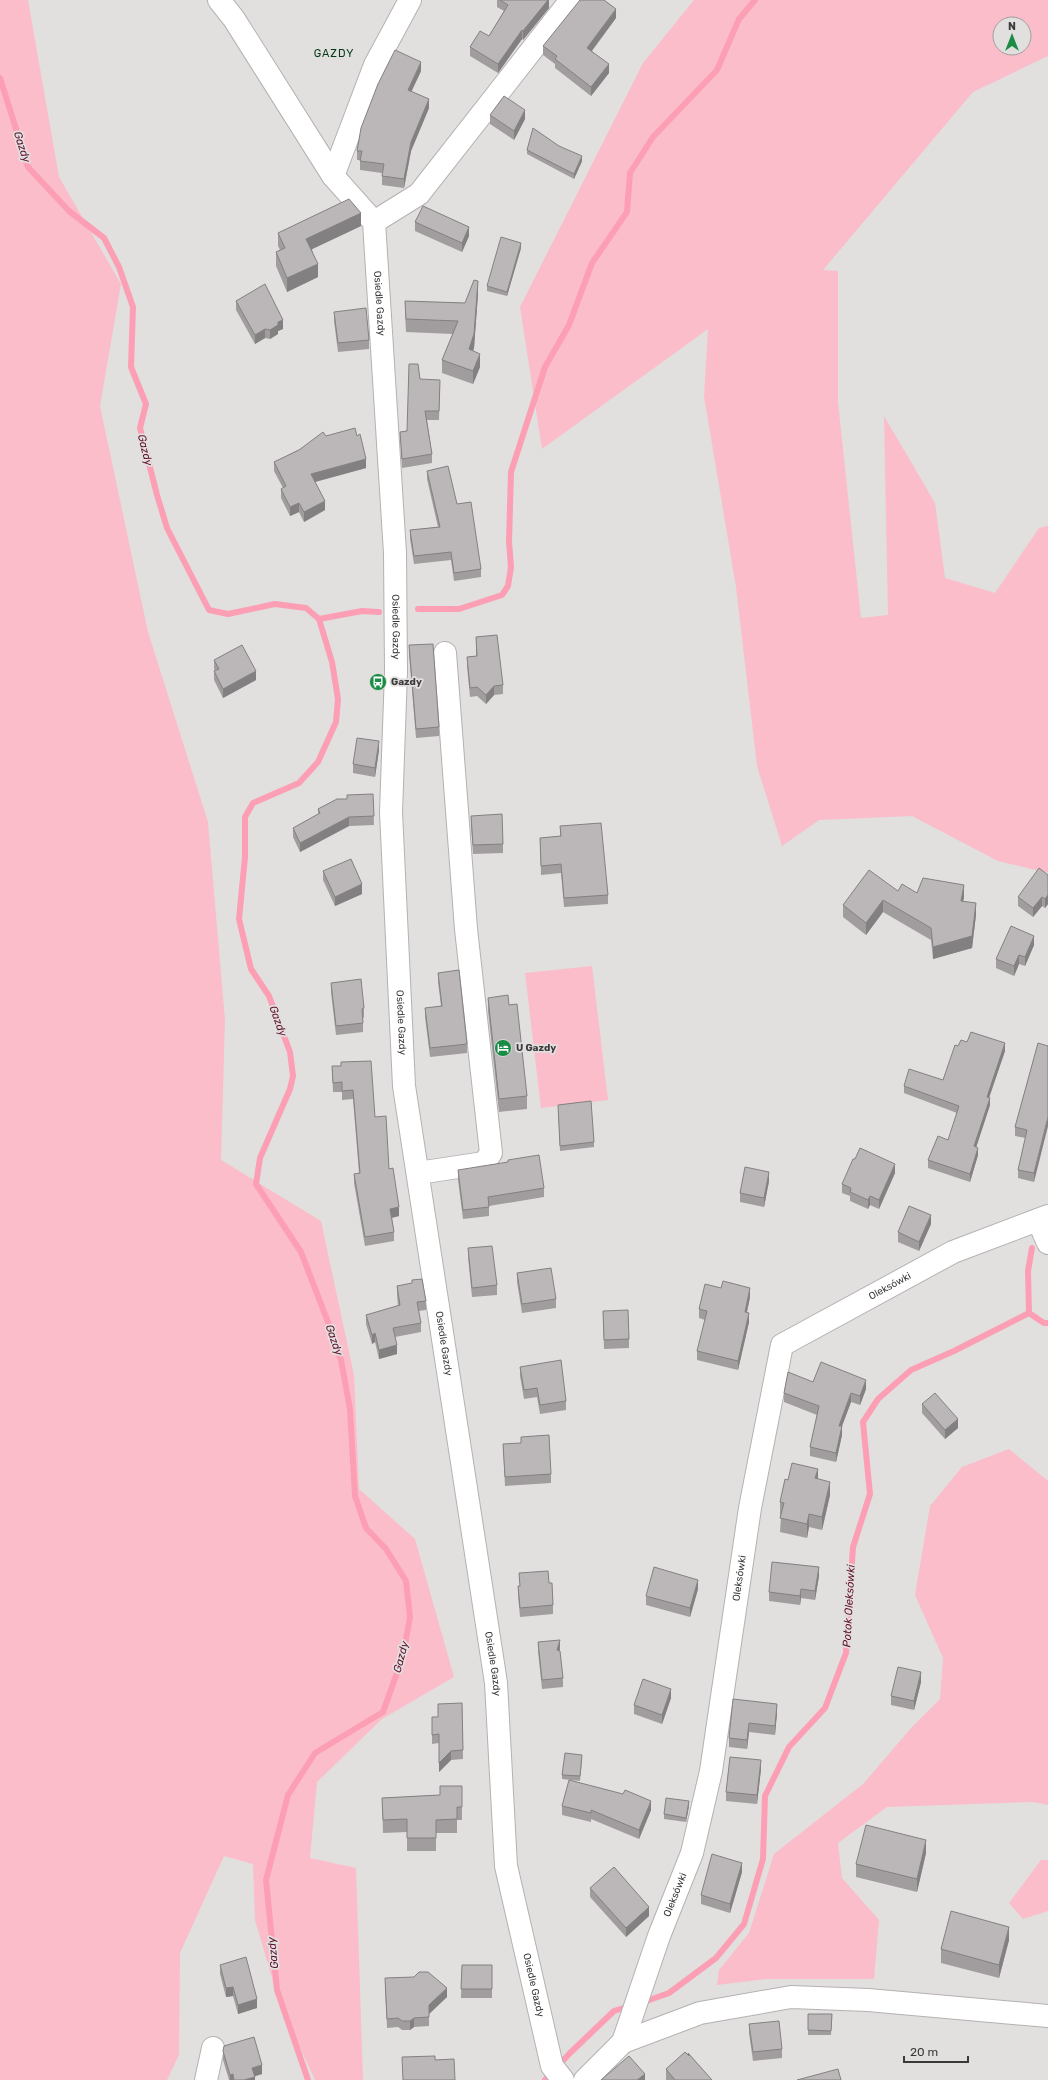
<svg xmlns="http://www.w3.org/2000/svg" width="1048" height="2080" font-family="Rubik,sans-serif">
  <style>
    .green { fill: #fbbdca; fill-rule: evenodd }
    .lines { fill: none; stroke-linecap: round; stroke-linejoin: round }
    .stream { stroke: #fc9fb4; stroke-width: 6 }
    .street-casing { stroke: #b5b1b2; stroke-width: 24 }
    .street { stroke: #fff; stroke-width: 22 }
    .wall { fill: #a19d9e }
    .shaded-wall { fill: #838081 }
    .building { fill: #bbb7b8; stroke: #838081 }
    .labels { text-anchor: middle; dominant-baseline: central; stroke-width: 3.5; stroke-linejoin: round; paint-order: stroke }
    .street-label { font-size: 10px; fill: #3b393a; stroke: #e2dfdf }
    .poi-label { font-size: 10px; font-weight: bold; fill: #3b393a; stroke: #e2dfdf; text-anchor: start }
    .neighbourhood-label { font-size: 11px; letter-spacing: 1px; fill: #023816; stroke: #e2dfdf }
    .water-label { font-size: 11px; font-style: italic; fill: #600f2c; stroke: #e2dfdf }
  </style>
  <rect width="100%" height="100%" fill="#e2dfdf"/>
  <g class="green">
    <path d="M0 0H28L59 177 121 284 100 406 148 632 208 822 225 1020 221 1160 321 1221 354 1375 359 1489 415 1539 454 1677 382 1719 317 1782 310 1858 356 1868 363 2080H315L279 2002 255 1920 253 1864 224 1856 180 1953 179 2055 167 2080H0Z"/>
    <path d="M694 0H1048V56L973 92 823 270 838 271V402L861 618 888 615 884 416 935 503 945 578 995 593 1039 528 1048 526V873L998 861 912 816 819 820 782 846 757 766 736 587 704 396 708 329 542 449 520 307 643 63ZM1000 24H1024V48H1000Z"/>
    <path d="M592 966 608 1100 541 1108 525 973Z"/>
    <path d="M1009 1449 1048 1481V1805L1033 1802 887 1807 838 1843 842 1878 879 1920 874 1979H767L717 1985 719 1970 749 1933 774 1854 863 1784 912 1727 940 1699 943 1658 915 1595 930 1506 962 1467Z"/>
    <path d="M1041 1860H1048V1911L1023 1919 1009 1903Z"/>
  </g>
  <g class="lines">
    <g class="stream">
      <path d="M0 78 28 167 69 211 104 238 119 267 133 307 131 367 146 404 140 428 157 495 167 528 209 610 228 614 275 604 306 608 319 619 332 662 338 699 336 722 318 762 299 783 253 803 245 817V857L239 919 251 969 269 996 290 1052 293 1076 290 1089 260 1158 256 1184 301 1252 331 1330 341 1360 350 1409 355 1496 366 1528 386 1549 406 1581 410 1617 403 1656 383 1712 315 1753 288 1795 266 1880 277 1990 308 2080"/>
      <path d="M418 609H459L502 595 508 586 511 567 509 542 511 472 545 367 569 325 592 263 627 212 630 173 653 137 717 70 739 19 755 0"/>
      <path d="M319 619 362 611 379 612"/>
      <path d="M1029 1313 1028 1271 1032 1248"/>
      <path d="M641 2003 669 1993 716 1958 744 1924 763 1859 765 1796 789 1747 825 1708 846 1653 853 1547 870 1494 863 1422 878 1399 911 1370 954 1351 1029 1313 1044 1323H1048"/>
      <path d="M545 2080 570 2053 614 2011 630 2006"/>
    </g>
    <g class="street-casing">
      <g id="street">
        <path id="s1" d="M219 0 234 19 333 176 374 222 395 553 396 672 391 812 404 1086 496 1683 506 1866 552 2066 563 2080"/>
        <path d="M333 176 375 65 410 0"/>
        <path d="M374 222 419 194 571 0"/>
        <path d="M418 1173 484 1163 491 1153 466 929 445 653"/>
        <path d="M1038 1220 1048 1243"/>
        <path d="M623 2042 700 2013 791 1997 868 2000 1048 2016"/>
        <path d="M206 2080 213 2048"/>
        <path id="s2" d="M585 2080 623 2042 659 1936 692 1853 711 1771 750 1508 782 1345 953 1252 1048 1216"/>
      </g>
    </g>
    <use href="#street" class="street"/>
  </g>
  <g class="wall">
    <path d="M497 0H549V8L523 40 522 39 498 73 470 56V47L489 36 504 11 497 7Z"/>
    <path d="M616 18 592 51 609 73 591 96 555 68V64L543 55V46Z"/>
    <path d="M421 71 411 92 429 108 411 151 404 188 382 185V173L360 170V160H357V151Z"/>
    <path d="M490 115 525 119 514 140 490 124Z"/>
    <path d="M559 146 582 161 574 179 527 154V150Z"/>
    <path d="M415 222 469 236 462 252 415 231Z"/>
    <path d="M361 226 312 249 318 277 287 292 276 266V252L280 250 278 246V233Z"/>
    <path d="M521 248 507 296 487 291V286Z"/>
    <path d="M478 294 474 348 473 351 480 367 473 384 442 373V360L453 334 406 332 405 314V301L465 303Z"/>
    <path d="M236 301 283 329 278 331V334L270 339 265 338 255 344 236 310Z"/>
    <path d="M334 312 369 340V349L338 352 334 321Z"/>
    <path d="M420 379 440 389 439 420H427L432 454V463L402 468 400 432 407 431Z"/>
    <path d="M326 436 366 468 315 482 325 510 304 522 299 512 290 516 281 498V489L283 488 274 471V462Z"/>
    <path d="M427 471 457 504 481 569V577L454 581 451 560 414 564 410 539V530L438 527 427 479Z"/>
    <path d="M476 637 503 685V694L494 695 486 704 477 696 470 697 467 666V657L476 656Z"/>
    <path d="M409 645 439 727V736L416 738 409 654Z"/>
    <path d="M214 660 256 680 223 698 214 680V671L215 670 214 669Z"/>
    <path d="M379 750 375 777 353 773V764Z"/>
    <path d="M373 794 374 825 349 826 300 852 293 837V828L318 814V809L347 799Z"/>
    <path d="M471 816 503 844V853L473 854 471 825Z"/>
    <path d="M560 826 608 895V904L564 907 561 873 541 875 540 838 560 836Z"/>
    <path d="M323 871 362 894 335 906 323 880Z"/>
    <path d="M1048 875V904L1045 908 1042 906 1033 917 1018 906V897Z"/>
    <path d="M898 891 964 897 963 901 976 915 972 948 933 959 931 940 883 912 866 935 843 917V905Z"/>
    <path d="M1034 945 1025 966 1019 964 1014 976 996 968V959Z"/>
    <path d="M438 973 467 1044V1053L430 1057 425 1017V1008L441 1006 438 982Z"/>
    <path d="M331 983 364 1008V1017L363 1018V1032L336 1035 331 992Z"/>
    <path d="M488 998 509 1005 527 1096V1109L499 1112 488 1011Z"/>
    <path d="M967 1042 1005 1051 989 1097 990 1105 976 1147 978 1155 970 1182 928 1168V1160L948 1140 957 1113 904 1093V1086L943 1080 958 1046Z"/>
    <path d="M1038 1043 1034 1182 1018 1178V1170L1026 1138 1015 1136V1127Z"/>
    <path d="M332 1066H341L375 1117 389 1169 399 1216 392 1218 394 1232V1241L365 1246 354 1183V1174L359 1173 353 1099 342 1100V1092H333Z"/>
    <path d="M558 1109 594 1142V1147L560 1151Z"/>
    <path d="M458 1170 544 1188V1197L489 1206V1216L463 1219 458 1180Z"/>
    <path d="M895 1173 879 1209 870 1205 868 1209 850 1201V1196L842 1193V1184Z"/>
    <path d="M769 1181 764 1207 740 1202V1193Z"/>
    <path d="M931 1224 919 1251 898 1242V1232Z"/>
    <path d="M468 1248 497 1285V1295L472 1297 468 1257Z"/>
    <path d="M517 1273 556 1299V1308L522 1313 517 1282Z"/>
    <path d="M412 1280 426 1301V1310L418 1311 421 1323V1332L395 1337 397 1354 379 1359 375 1342 372 1344 366 1324V1315L398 1306 397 1295V1286L412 1283Z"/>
    <path d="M750 1297 747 1312 749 1322 738 1370 697 1360V1351L705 1320 699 1318V1309Z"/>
    <path d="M603 1311 629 1339V1348L604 1349Z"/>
    <path d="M520 1367 566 1401V1410L540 1414 537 1397 524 1399 520 1376Z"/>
    <path d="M813 1382 866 1389 860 1405 851 1402 842 1426V1435L836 1462 810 1456V1447L817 1415 784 1402V1393Z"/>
    <path d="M922 1404 958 1428 945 1439 922 1413Z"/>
    <path d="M503 1444 551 1474V1483L505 1486Z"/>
    <path d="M818 1479 830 1495 822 1530 809 1527 807 1538 780 1532 781 1516 780 1515V1502L788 1480Z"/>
    <path d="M519 1573 549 1583 553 1605V1614L520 1617 518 1595V1586H520Z"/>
    <path d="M819 1576 815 1600 801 1598 800 1605 769 1601V1592Z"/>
    <path d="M698 1589 690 1617 646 1605V1596Z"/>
    <path d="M538 1642 560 1649 559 1650 563 1678V1687L542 1689 538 1651Z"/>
    <path d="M921 1682 914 1710 891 1705V1696Z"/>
    <path d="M671 1698 662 1724 634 1714V1705Z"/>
    <path d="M462 1703 463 1759 451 1760 439 1772V1743L432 1744V1726L438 1717Z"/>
    <path d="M777 1704V1713L775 1735 749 1732 747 1749 729 1747V1738Z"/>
    <path d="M582 1760 580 1781 562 1779V1775Z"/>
    <path d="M761 1769 757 1804 726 1801V1792Z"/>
    <path d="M462 1786V1820H457V1833H436V1851H407V1832L383 1833 382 1798 440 1795Z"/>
    <path d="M562 1806 651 1810 639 1839 591 1819V1822L562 1815Z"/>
    <path d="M689 1806 686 1822 664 1819V1814Z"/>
    <path d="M926 1853 917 1892 856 1877V1864Z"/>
    <path d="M742 1872 730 1913 701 1904V1895Z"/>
    <path d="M590 1888 649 1916 626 1937 590 1897Z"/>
    <path d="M1009 1940 999 1978 941 1963V1949Z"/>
    <path d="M220 1965 257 2008 238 2014 233 1996 226 1997 220 1974Z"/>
    <path d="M462 1965H492V1998H461Z"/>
    <path d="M385 1987 447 1997 429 2014V2026L414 2027 410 2030H402L398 2027 387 2028Z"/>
    <path d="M808 2014H832L831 2035H808Z"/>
    <path d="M749 2024 782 2049V2058L753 2061 749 2033Z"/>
    <path d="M223 2051 262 2074 255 2076V2080H229L223 2060Z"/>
    <path d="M688 2053 712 2080H666V2069L688 2055Z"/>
  </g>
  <g class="shaded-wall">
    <path d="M548 0H549V8L523 40V31Z"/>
    <path d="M616 9V18L587 57V48Z"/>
    <path d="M522 30V39L498 73V64Z"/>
    <path d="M421 62V71L408 99V90Z"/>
    <path d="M609 64V73L591 96V87Z"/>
    <path d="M429 99V108L411 151 404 188V179L411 142Z"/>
    <path d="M525 110V119L514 140V131Z"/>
    <path d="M582 156V161L574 179V174Z"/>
    <path d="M361 213V226L306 252V239Z"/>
    <path d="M469 227V236L462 252V243Z"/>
    <path d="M521 243V248L507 296V292Z"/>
    <path d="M318 264V277L287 292V278Z"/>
    <path d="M478 281V294L474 348 469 362V349Z"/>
    <path d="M283 320V329L278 331V334L270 339V330L278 322Z"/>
    <path d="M265 329V338L255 344V335Z"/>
    <path d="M480 354V367L473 384V371Z"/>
    <path d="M366 459V468L311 483V474Z"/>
    <path d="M325 501V510L304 522V512Z"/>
    <path d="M299 503V512L290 516V507Z"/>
    <path d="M256 671V680L223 698V689Z"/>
    <path d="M494 686V695L486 704V695Z"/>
    <path d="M379 741V750L375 777V768Z"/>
    <path d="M349 817V826L300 852V843Z"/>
    <path d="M362 884V894L335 906V897Z"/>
    <path d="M964 885V897L961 913V901Z"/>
    <path d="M1048 895V904L1045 908V899Z"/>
    <path d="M1042 897V906L1033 917V908Z"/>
    <path d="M883 900V912L866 935V923Z"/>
    <path d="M976 903V915L972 948 933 959V947Z"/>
    <path d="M1034 936V945L1025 966V957Z"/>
    <path d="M1019 955V964L1014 976V966Z"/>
    <path d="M1005 1043V1051L987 1104V1097Z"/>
    <path d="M990 1098V1105L974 1154V1146Z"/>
    <path d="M1048 1117V1126L1034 1182V1173Z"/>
    <path d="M978 1148V1155L970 1182V1174Z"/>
    <path d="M895 1164V1173L879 1209V1200Z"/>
    <path d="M769 1172V1181L764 1207V1198Z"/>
    <path d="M870 1196V1205L868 1209V1200Z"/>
    <path d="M399 1207V1216L390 1218V1209Z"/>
    <path d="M931 1215V1224L919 1251V1242Z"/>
    <path d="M750 1288V1297L745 1321V1312Z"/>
    <path d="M749 1313V1322L738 1370V1361Z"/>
    <path d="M375 1333V1342L372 1344V1335Z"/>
    <path d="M397 1345V1354L379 1359V1350Z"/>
    <path d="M866 1380V1389L860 1405V1396Z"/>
    <path d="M851 1393V1402L842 1426V1435L836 1462V1453L839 1426Z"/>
    <path d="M958 1419V1428L945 1439V1430Z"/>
    <path d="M818 1469V1483L815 1478Z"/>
    <path d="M830 1482V1495L822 1530V1517Z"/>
    <path d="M809 1514V1527L807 1538V1524Z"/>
    <path d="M819 1567V1576L815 1600V1591Z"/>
    <path d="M698 1580V1589L690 1617V1608Z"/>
    <path d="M801 1589V1598L800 1605V1596Z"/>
    <path d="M560 1640V1649L557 1659V1650Z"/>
    <path d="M921 1672V1682L914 1710V1701Z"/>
    <path d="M671 1689V1698L662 1724V1715Z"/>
    <path d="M777 1704V1713L775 1735V1726Z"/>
    <path d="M749 1723V1732L747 1749V1740Z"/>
    <path d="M451 1751V1760L439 1772V1763Z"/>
    <path d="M761 1760V1769L757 1804V1795Z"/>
    <path d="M651 1801V1810L639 1839V1830Z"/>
    <path d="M689 1801V1806L686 1822V1818Z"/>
    <path d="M926 1840V1853L917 1892V1879Z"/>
    <path d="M742 1863V1872L730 1913V1904Z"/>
    <path d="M649 1907V1916L626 1937V1928Z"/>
    <path d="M1009 1927V1940L999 1978V1965Z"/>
    <path d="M233 1987V1996L226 1997V1988Z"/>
    <path d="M447 1988V1997L429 2014V2005Z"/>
    <path d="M257 1999V2008L238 2014V2005Z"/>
    <path d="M414 2018V2027L410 2030V2021Z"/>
    <path d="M262 2065V2074L252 2077V2068Z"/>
    <path d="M233 2074V2080H230V2075Z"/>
    <path d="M645 2074V2080H637Z"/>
    <path d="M255 2077V2080H244Z"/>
  </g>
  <g class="building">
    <path d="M500 0H548L523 31 522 30 498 64 470 47 480 31 489 36 508 5Z"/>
    <path d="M580 0H604L616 9 587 48 609 64 591 87 555 59 557 56 543 46Z"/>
    <path d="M395 50 421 62 408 90 429 99 411 142 404 179 382 176 384 164 360 161 362 151H357L361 128 378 84Z"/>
    <path d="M504 96 525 110 514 131 490 115Z"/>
    <path d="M533 128 559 146 582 156 574 174 527 150Z"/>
    <path d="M349 199 361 213 306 239 318 264 287 278 276 252 285 248 278 233Z"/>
    <path d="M423 206 469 227 462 243 415 222Z"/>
    <path d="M501 237 521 243 507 292 487 286Z"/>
    <path d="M474 280 478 281 474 334 469 349 480 354 473 371 442 360 458 321 406 319 405 301 465 303Z"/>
    <path d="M265 284 283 320 278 322V325L270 330 265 329 255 335 236 301Z"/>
    <path d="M366 308 369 340 338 343 334 312Z"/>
    <path d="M409 364H418L420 379 440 380 439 411H425L432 454 402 459 400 432 407 431Z"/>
    <path d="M355 428 357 436 360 434 366 459 311 474 325 501 304 512 299 503 290 507 281 489 286 486 274 462 299 450 323 432 326 436Z"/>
    <path d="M448 466 457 504 471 502 481 569 454 573 451 552 414 556 410 530 440 527 427 471Z"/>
    <path d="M497 635 503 685 494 686 486 695 477 687 470 688 467 657 477 656 476 637Z"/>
    <path d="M433 644 439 727 416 729 409 645Z"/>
    <path d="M242 645 256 671 223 689 214 671 219 669 214 660Z"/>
    <path d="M357 738 379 741 375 768 353 764Z"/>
    <path d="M373 794 374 816 349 817 300 843 293 828 320 813 318 809 337 799H347V795Z"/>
    <path d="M502 814 503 844 473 845 471 816Z"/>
    <path d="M601 823 608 895 564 898 561 864 541 866 540 838 561 836 560 826Z"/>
    <path d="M351 859 362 884 335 897 323 871Z"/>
    <path d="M1039 868 1048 875V895L1045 899 1042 897 1033 908 1018 897Z"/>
    <path d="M869 870 898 891 902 884 917 893 923 878 964 885 961 901 976 903 972 936 933 947 931 928 883 900 866 923 843 905Z"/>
    <path d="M1011 926 1034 936 1025 957 1019 955 1014 966 996 959Z"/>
    <path d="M459 970 467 1044 430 1048 425 1008 442 1006 438 973Z"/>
    <path d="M361 979 364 1008 362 1009 363 1023 336 1026 331 983Z"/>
    <path d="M508 995 509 1005 517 1004 527 1096 499 1099 488 998Z"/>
    <path d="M971 1032 1005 1043 987 1097 990 1098 974 1146 978 1148 970 1174 928 1160 938 1136 948 1140 959 1106 904 1086 909 1069 943 1080 955 1045 958 1046 961 1040 967 1042Z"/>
    <path d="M1038 1043 1048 1046V1117L1034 1173 1018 1170 1027 1130 1015 1127Z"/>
    <path d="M371 1061 375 1117 386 1116 389 1169 393 1168 399 1207 390 1209 394 1232 365 1237 354 1174 360 1173 353 1090 342 1091V1082L333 1083 332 1066H341V1062Z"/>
    <path d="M591 1101 594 1142 560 1146 558 1105Z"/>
    <path d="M860 1148 895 1164 879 1200 870 1196 868 1200 850 1192 851 1188 842 1184 853 1159H855Z"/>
    <path d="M539 1155 544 1188 488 1197 489 1207 463 1210 458 1170 508 1162V1160Z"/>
    <path d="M745 1167 769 1172 764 1198 740 1193Z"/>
    <path d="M909 1206 931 1215 919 1242 898 1232Z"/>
    <path d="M492 1246 497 1285 472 1288 468 1248Z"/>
    <path d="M551 1268 556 1299 522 1304 517 1273Z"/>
    <path d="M422 1279 426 1301 417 1302 421 1323 393 1328 397 1345 379 1350 375 1333 372 1335 366 1315 400 1305 397 1286 412 1283V1280Z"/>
    <path d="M723 1281 750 1288 745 1312 749 1313 738 1361 697 1351 707 1311 699 1309 705 1284 721 1288Z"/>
    <path d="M628 1310 629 1339 604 1340 603 1311Z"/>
    <path d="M561 1360 566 1401 540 1405 537 1388 524 1390 520 1367Z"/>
    <path d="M821 1362 866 1380 860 1396 851 1393 839 1426H842L836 1453 810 1447 819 1406 784 1393 788 1372 813 1382Z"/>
    <path d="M935 1393 958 1419 945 1430 922 1404Z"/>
    <path d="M549 1435 551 1474 505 1477 503 1444 521 1443V1437Z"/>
    <path d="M792 1463 818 1469 815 1478 830 1482 822 1517 809 1514 807 1524 780 1518 784 1503 780 1502 785 1479 788 1480Z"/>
    <path d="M772 1562 819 1567 815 1591 801 1589 800 1596 769 1592Z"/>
    <path d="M654 1567 698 1580 690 1608 646 1596Z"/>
    <path d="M548 1571 549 1583H552L553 1605 520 1608 518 1586H520L519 1573Z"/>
    <path d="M560 1640 557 1650 560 1651 563 1678 542 1680 538 1642Z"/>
    <path d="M898 1667 921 1672 914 1701 891 1696Z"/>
    <path d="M643 1679 671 1689 662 1715 634 1705Z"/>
    <path d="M733 1699 777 1704 775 1726 749 1723 747 1740 729 1738Z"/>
    <path d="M462 1703 463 1750 451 1751 439 1763V1734L432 1735V1717H438V1704Z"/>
    <path d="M565 1753 582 1755 580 1776 562 1775Z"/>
    <path d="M730 1757 761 1760 757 1795 726 1792Z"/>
    <path d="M569 1780 623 1794 625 1790 651 1801 639 1830 591 1810V1813L562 1806Z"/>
    <path d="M440 1786H462V1807H457V1819L436 1820V1838H407V1819L383 1820 382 1798 440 1795Z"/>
    <path d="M666 1798 689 1801 686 1818 664 1814Z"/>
    <path d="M866 1825 926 1840 917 1879 856 1864Z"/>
    <path d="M712 1854 742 1863 730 1904 701 1895Z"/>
    <path d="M614 1867 649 1907 626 1928 590 1888Z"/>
    <path d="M951 1911 1009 1927 999 1965 941 1949Z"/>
    <path d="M246 1957 257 1999 238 2005 233 1987 226 1988 220 1965Z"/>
    <path d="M462 1965H492V1989H461Z"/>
    <path d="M419 1972H428L447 1988 429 2005V2017L414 2018 410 2021H402L398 2018 387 2019 385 1978 414 1977Z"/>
    <path d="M808 2014H832L831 2031 808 2030Z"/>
    <path d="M779 2021 782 2049 753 2052 749 2024Z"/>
    <path d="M254 2037 262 2065 252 2068 255 2077 244 2080H234L233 2074 230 2075 223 2051 224 2046Z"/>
    <path d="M685 2052 689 2056 688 2053 712 2080H675L666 2069Z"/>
    <path d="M435 2056V2060L454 2059 455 2080H403L402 2057Z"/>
    <path d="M629 2056 645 2074 637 2080H601Z"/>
    <path d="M838 2069 841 2080H797Z"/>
  </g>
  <defs>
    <g id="bus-disc" transform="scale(0.9)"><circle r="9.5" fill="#1b8c45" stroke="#e2dfdf"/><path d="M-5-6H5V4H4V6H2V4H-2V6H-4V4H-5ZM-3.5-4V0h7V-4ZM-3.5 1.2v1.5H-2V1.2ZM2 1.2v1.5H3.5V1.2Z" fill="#fff"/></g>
    <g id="hotel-disc" transform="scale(0.9)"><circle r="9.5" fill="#1b8c45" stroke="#e2dfdf"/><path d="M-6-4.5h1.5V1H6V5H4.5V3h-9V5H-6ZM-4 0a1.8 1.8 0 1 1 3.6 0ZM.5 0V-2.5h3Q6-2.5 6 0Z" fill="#fff"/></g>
  </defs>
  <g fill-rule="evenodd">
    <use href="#bus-disc" x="378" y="682"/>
    <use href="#hotel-disc" x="503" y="1048"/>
  </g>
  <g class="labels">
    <g class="street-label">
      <text stroke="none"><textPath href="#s1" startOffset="353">Osiedle Gazdy</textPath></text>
      <text stroke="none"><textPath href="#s1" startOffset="677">Osiedle Gazdy</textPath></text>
      <text stroke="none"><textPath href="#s1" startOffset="1073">Osiedle Gazdy</textPath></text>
      <text stroke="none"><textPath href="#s2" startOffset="894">Oleksówki</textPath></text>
      <text stroke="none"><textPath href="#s1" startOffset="1397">Osiedle Gazdy</textPath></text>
      <text stroke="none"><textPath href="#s2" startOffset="534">Oleksówki</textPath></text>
      <text stroke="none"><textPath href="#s1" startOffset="1721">Osiedle Gazdy</textPath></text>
      <text stroke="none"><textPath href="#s2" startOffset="210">Oleksówki</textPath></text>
      <text stroke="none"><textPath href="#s1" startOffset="2046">Osiedle Gazdy</textPath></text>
    </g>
    <g class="poi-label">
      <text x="391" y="682">Gazdy</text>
      <text x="516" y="1048">U Gazdy</text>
    </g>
    <g class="neighbourhood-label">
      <text x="334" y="53">GAZDY</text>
    </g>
    <g class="water-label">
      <text transform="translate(22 147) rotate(72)">Gazdy</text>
      <text transform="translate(145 450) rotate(76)">Gazdy</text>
      <text transform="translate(278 1021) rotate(70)">Gazdy</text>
      <text transform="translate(334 1340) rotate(71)">Gazdy</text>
      <text transform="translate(849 1606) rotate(-87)">Potok Oleksówki</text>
      <text transform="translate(401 1657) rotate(-75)">Gazdy</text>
      <text transform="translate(273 1953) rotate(-96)">Gazdy</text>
    </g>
  </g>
  <g transform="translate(1012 36)"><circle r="19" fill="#e2dfdf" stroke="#9f9d9d"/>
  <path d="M0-3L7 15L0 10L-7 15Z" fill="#1b8c45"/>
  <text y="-6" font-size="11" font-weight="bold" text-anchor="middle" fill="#3b393a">N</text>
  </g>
  <path d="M904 2056v6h64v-6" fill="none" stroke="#3b393a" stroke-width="2"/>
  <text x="910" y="2056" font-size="12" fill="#3b393a" stroke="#e2dfdf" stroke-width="3" paint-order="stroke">20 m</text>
</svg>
